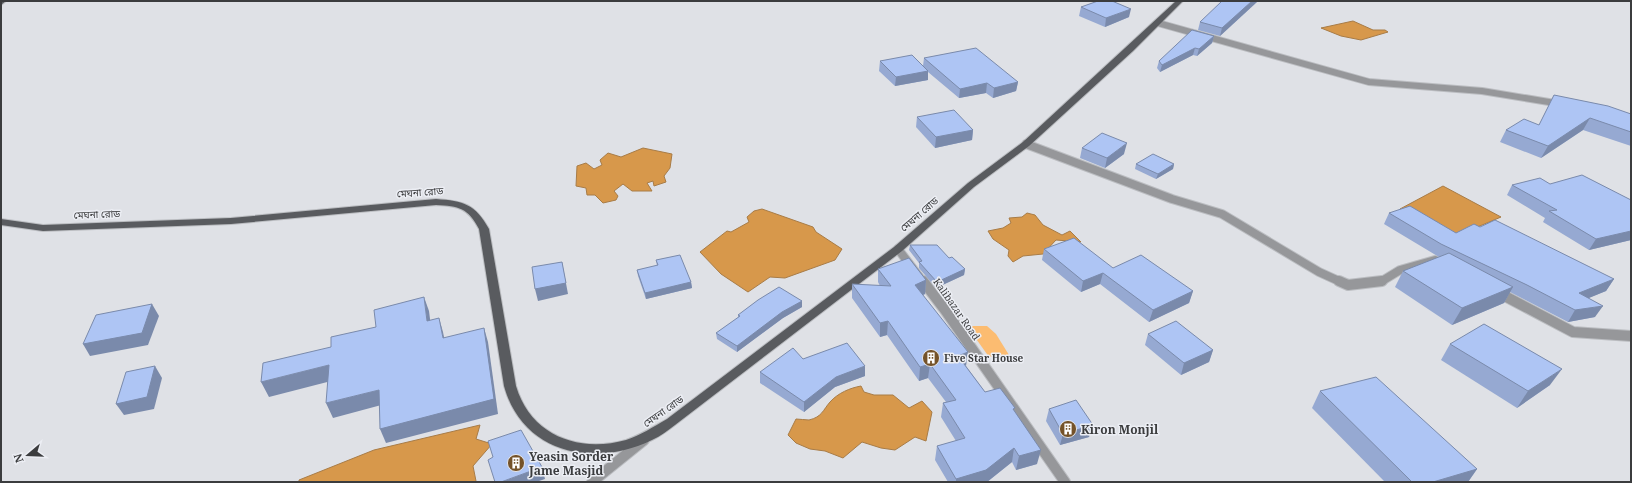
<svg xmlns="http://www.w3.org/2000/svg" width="1632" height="483" font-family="'Noto Serif','Noto Sans Bengali',serif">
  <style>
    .green { fill: #fcbc71 }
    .water { fill: #d7984b; stroke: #a87c47 }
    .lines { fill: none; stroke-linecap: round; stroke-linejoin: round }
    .minor-far2-casing { stroke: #bbbdc1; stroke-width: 8 }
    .minor-far1-casing { stroke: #bbbdc1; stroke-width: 10 }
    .minor-casing { stroke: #bbbdc1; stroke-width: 12 }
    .primary-casing { stroke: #bbbdc1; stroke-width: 2 }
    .minor-far2 { stroke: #96979a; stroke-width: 6 }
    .minor-far1 { stroke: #96979a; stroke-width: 8 }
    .minor { stroke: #96979a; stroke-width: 10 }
    .primary { fill: #595b5f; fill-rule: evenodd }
    .wall { fill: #96a9d2 }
    .shaded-wall { fill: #7a8aab }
    .building { fill: #aec5f4; stroke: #7a8aab }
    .labels { text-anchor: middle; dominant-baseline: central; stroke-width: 3; stroke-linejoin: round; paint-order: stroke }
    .street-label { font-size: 10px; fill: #3b3c3e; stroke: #eceef4 }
    .poi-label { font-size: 10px; font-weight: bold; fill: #3b3c3e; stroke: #eceef4; text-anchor: start }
    .near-poi-label { font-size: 12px; font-weight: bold; fill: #3b3c3e; stroke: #eceef4; text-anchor: start }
  </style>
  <rect width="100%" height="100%" fill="#dfe1e6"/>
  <path class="green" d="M967 326H987L996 334 1009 355 989 357Z"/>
  <g class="water">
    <path d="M1353 21 1373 30H1385L1388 32 1361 40 1341 36 1321 28Z"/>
    <path d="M643 148 672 154 670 168 664 176 666 182 654 186 653 181 647 183 652 191H632L623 184 614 191 618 196 616 200 603 203 595 195H587L586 188 576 186 577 166 586 163 594 169 602 165 600 160 608 153 621 157Z"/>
    <path d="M1443 186 1501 217 1449 239 1400 209Z"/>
    <path d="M762 209 813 227 816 232 842 249 835 260 785 278 770 277 748 292 721 274 700 252 727 231 731 232 749 222 747 217 754 211Z"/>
    <path d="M1027 213 1035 215 1043 225 1062 235 1070 231 1081 242 1056 240 1043 254 1023 256 1013 262 1008 256 1009 250 993 239 988 231 1003 228 1011 223 1009 218 1022 217Z"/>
    <path d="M861 386 864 392 874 395H893L909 408 922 401 932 412 926 441 915 437 895 450 881 448 862 442 843 458 825 451 810 449 796 443 788 435 796 419C800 419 805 420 809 420 822 417 823 410 830 402 838 393 850 388 861 386Z"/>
    <path d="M480 425 476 439 492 444 473 466 476 481 475 482H299V480L374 450Z"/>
  </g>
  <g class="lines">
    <g class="minor-far2-casing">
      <path id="minor-far2" d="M1158 23 1369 82 1482 91 1561 104"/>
    </g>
    <g class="minor-far1-casing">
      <g id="minor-far1">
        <path d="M1026 144 1172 199 1222 214 1319 272 1341 282"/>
        <path d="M898 249 923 282"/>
        <path d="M1375 282 1382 281 1400 270 1435 260"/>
      </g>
    </g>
    <g class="minor-casing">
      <g id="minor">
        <path d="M923 281 945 310 1065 482"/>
        <path d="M1339 281 1348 285 1382 281"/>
        <path d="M1499 293 1573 332 1631 336"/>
        <path d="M592 482 644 440"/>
      </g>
    </g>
    <g class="primary-casing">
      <g id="primary">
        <path d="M1 1H6L1 5Z"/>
        <path d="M1176 1H1183L1133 51 1029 146 974 187 902 251 675 425C668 430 661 436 652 440 594 468 523 454 504 386L479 229C468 208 459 206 436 205L231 224 43 231 1 225V219L43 225 231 218 436 199C464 201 475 204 489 229L516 386C531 436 579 453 626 440 641 435 653 427 667 419L894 247 968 183 1023 142Z"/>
      </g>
    </g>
    <use href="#minor-far2" class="minor-far2"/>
    <use href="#minor-far1" class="minor-far1"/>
    <use href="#minor" class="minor"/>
    <use href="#primary" class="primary"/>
  </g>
  <g class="wall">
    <path d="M1258 1 1220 36 1198 30 1200 22Z"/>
    <path d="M1081 7 1129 17 1105 27 1079 16Z"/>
    <path d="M1214 36 1212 43 1197 56 1193 55 1160 72 1157 68 1159 61Z"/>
    <path d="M924 58 1018 82 1016 91 993 98 986 93 959 98 928 72V80L895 86 879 71 880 61 923 66Z"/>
    <path d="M1554 95 1631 114V146L1583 130 1541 158 1500 142 1506 130 1539 125Z"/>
    <path d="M917 117 973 130 972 140 935 148 916 127Z"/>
    <path d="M1082 148 1124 154 1105 168 1080 158Z"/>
    <path d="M1136 164H1174L1173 169 1156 179 1135 169Z"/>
    <path d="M1550 184 1631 200V240L1589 250 1543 222 1545 218 1507 195 1512 185Z"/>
    <path d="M1389 213 1456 233 1480 227 1614 279 1606 291 1588 298 1595 317 1568 322 1510 292 1504 303 1452 325 1395 287 1403 271 1439 257 1384 224Z"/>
    <path d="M910 245 949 258 965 269 964 275 936 288 919 268V263L909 250Z"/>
    <path d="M1044 249 1193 291 1189 303 1149 322 1100 284 1081 292 1042 260Z"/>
    <path d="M656 260 691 282 692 288 646 299 638 276 637 270 657 266Z"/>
    <path d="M878 269 926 280 925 294 923 295 966 366 985 392 1014 411 1037 464 1016 470 1012 462 987 482H948L935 460 937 446 956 441 941 417 943 403 946 402 928 378 919 381 887 335 880 337 852 298V284L880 286 878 282Z"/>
    <path d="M802 301V307L783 318 737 352 717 339 716 333 738 318V315Z"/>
    <path d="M1148 334 1213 350 1209 362 1181 375 1145 345Z"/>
    <path d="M1450 344 1550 385 1517 408 1441 360Z"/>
    <path d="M803 359 865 376 835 387 804 412 760 383V372Z"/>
    <path d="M1320 391 1477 469 1468 482H1385L1312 408Z"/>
    <path d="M1049 409 1093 425 1089 437 1060 445 1046 421Z"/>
  </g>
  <g class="shaded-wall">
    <path d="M1252 1H1258L1220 36 1222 28Z"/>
    <path d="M1131 9 1129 17 1105 27 1106 18Z"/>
    <path d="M1214 36 1212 43 1197 56 1199 49Z"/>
    <path d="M1195 48 1193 55 1160 72 1162 65Z"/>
    <path d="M928 71V80L895 86 896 77Z"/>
    <path d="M1018 82 1016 91 993 98 994 88Z"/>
    <path d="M987 83 986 93 959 98 960 89Z"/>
    <path d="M1590 118 1583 130 1541 158 1548 146Z"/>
    <path d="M973 130 972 140 935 148 936 137Z"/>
    <path d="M1127 143 1124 154 1105 168 1107 158Z"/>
    <path d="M1174 164 1173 169 1156 179 1158 174Z"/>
    <path d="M1631 231V240L1589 250 1596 239Z"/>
    <path d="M562 262 568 294 538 301 535 289Z"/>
    <path d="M965 269 964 275 936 288 937 282Z"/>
    <path d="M1103 273 1100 284 1081 292 1083 281Z"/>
    <path d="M1614 279 1606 291 1572 305 1579 293Z"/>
    <path d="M926 280 925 294 914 299 915 285Z"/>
    <path d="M691 282 692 288 646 299 645 293Z"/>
    <path d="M1513 287 1504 303 1452 325 1462 308Z"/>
    <path d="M1193 291 1189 303 1149 322 1153 310Z"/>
    <path d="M424 297 429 311 432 335 427 321Z"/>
    <path d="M802 301V307L783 318 737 352V346L782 312Z"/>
    <path d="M152 304 159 316 148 345 90 356 83 344Z"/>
    <path d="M1603 306 1595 317 1568 322 1575 310Z"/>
    <path d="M439 318 443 332 447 352 443 338Z"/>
    <path d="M888 321 887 335 880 337V323Z"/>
    <path d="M484 328 488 342 498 414 386 443 380 429Z"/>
    <path d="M1213 350 1209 362 1181 375 1184 363Z"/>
    <path d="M968 352 966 366 958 356Z"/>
    <path d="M930 364 928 378 919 381 920 367Z"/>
    <path d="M329 365 335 380 269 397 261 382Z"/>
    <path d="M155 366 162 378 154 409 124 415 116 404Z"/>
    <path d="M865 366V376L835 387 804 412V402L836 377Z"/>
    <path d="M1562 369 1550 385 1517 408 1528 391Z"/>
    <path d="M379 390 385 404 333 418 326 403Z"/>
    <path d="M1093 425 1089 437 1060 445 1063 434Z"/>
    <path d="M1014 448 1012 462 987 482H956V479Z"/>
    <path d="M1041 450 1037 464 1016 470 1019 456Z"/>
    <path d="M542 467 545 479 536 482H501Z"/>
    <path d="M1477 469 1468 482H1433Z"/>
  </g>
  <g class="building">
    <path d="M1098 1H1112L1131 9 1106 18 1081 7Z"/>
    <path d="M1222 1H1252L1222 28 1200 22Z"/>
    <path d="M1192 30 1214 36 1199 49 1195 48 1162 65 1159 61Z"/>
    <path d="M976 48 1018 82 994 88 987 83 960 89 924 58Z"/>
    <path d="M912 55 928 71 896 77 880 61Z"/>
    <path d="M1554 95 1608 106 1631 114V132L1590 118 1548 146 1506 130 1524 119 1539 125Z"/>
    <path d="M954 110 973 130 936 137 917 117Z"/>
    <path d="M1102 133 1127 143 1107 158 1082 148Z"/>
    <path d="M1153 154 1174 164 1158 174 1136 164Z"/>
    <path d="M1582 175 1631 200V231L1596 239 1549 211 1557 210 1512 185 1540 178 1550 184Z"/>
    <path d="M1410 206 1456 233 1474 224 1480 227 1495 220 1614 279 1579 293 1603 306 1575 310 1527 285 1441 244 1389 213Z"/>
    <path d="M1074 238 1113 268 1141 255 1193 291 1153 310 1103 273 1083 281 1044 249Z"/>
    <path d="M910 245H937L949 258 952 257 965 269 937 282 919 262 922 261Z"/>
    <path d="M1449 253 1513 287 1462 308 1403 271Z"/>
    <path d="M680 255 691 282 645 293 637 270 658 265 656 260Z"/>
    <path d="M909 258 926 280 915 285 968 352 958 356 985 392 1000 388 1015 408 1013 409 1041 450 1019 456 1014 448 986 470 956 479 937 446 965 438 943 403 956 400 930 364 920 367 888 321 880 323 852 284 891 286 878 269Z"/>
    <path d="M562 262 566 283 535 289 532 267Z"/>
    <path d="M779 287 802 301 782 312 737 346 716 333 740 316 738 315 758 300Z"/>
    <path d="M424 297 427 321 439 318 443 338 484 328 494 399 380 429 379 390 326 403 329 365 261 382 263 363 331 347V337L376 327 374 310Z"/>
    <path d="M152 304 142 333 83 344 96 315Z"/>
    <path d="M1176 321 1213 350 1184 363 1148 334Z"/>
    <path d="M1484 324 1562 369 1528 391 1450 344Z"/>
    <path d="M847 343 865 366 836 377 804 402 760 372 793 348 803 359Z"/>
    <path d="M155 366 147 397 116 404 126 372Z"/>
    <path d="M1376 377 1477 469 1433 482H1412L1320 391Z"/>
    <path d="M1076 400 1093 425 1063 434 1049 409Z"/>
    <path d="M521 430 542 467 501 482H495L488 460 493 457 488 441Z"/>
  </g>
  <defs>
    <g id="building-disc" transform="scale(0.9)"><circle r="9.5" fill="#745229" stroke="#eceef4"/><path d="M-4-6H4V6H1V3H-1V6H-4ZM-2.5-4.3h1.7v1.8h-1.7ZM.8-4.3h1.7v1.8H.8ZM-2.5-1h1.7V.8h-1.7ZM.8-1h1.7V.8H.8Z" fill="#fff"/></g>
  </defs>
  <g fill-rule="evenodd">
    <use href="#building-disc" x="931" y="358"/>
    <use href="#building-disc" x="1068" y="429"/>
    <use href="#building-disc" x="516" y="463"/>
  </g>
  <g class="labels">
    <g class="street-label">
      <text transform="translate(420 192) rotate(-4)">মেঘনা রোড</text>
      <text transform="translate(97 214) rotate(-2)">মেঘনা রোড</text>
      <text transform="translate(919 214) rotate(-41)">মেঘনা রোড</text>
      <text transform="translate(957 309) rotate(55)">Kalibazar Road</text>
      <text transform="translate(663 411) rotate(-35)">মেঘনা রোড</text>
    </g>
    <g class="poi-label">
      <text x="944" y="358">Five Star House</text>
    </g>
    <g class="near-poi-label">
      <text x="1081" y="429">Kiron Monjil</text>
      <text x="529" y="456">Yeasin Sorder<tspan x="529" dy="14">Jame Masjid</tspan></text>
    </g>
  </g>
  <rect width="1632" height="483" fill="none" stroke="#3b3c3e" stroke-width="4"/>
  <g transform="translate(28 455) rotate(251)" stroke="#eceef4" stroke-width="3" paint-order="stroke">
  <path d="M0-3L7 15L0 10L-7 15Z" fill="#3b3c3e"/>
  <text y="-6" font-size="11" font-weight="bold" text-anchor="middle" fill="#3b3c3e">N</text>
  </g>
</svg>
